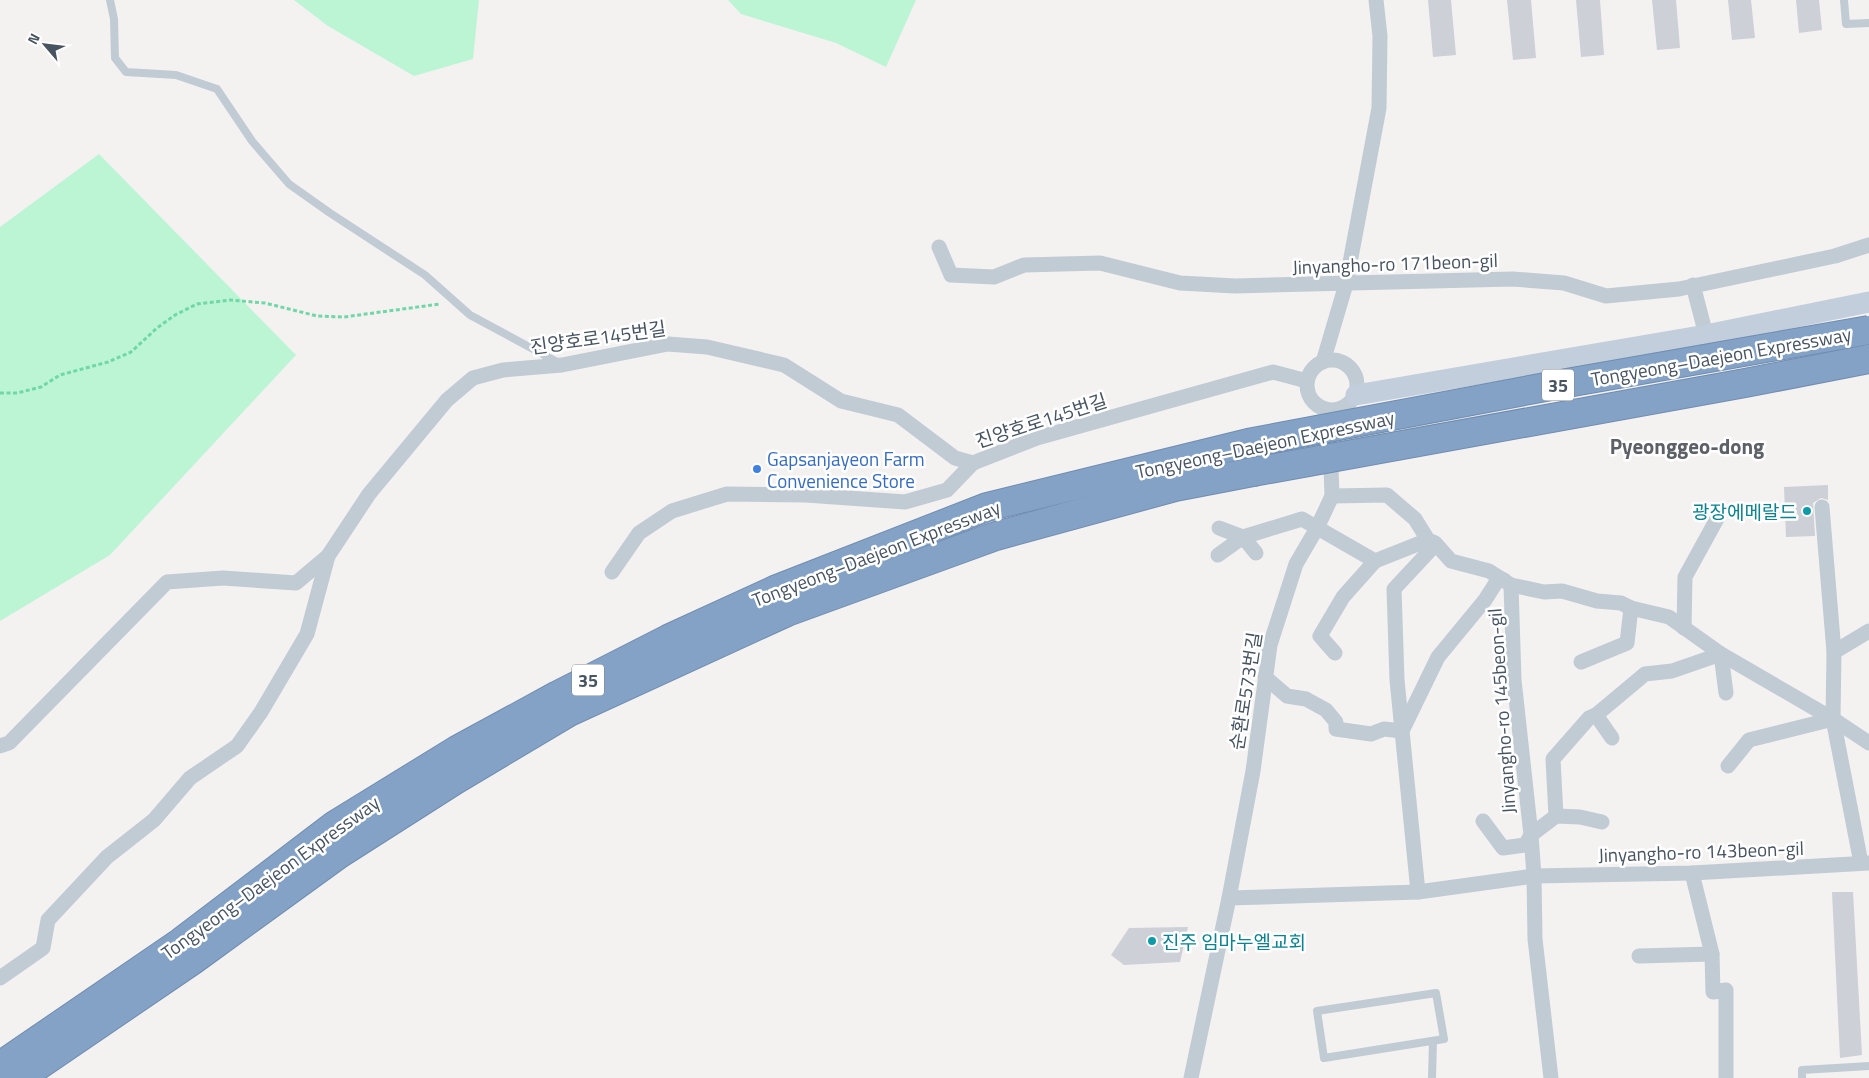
<svg xmlns="http://www.w3.org/2000/svg" width="1869" height="1078" font-family="'Titillium Web','Noto Sans KR',sans-serif">
  <style>
    .green { fill: #bcf5d4 }
    .building { fill: #cdd0d6 }
    .lines { fill: none; stroke-linecap: round; stroke-linejoin: round }
    .highway-casing { stroke: #6f8db1; stroke-width: 30 }
    .path { stroke: #70d7a7; stroke-width: 3; stroke-dasharray: 4 2.5; stroke-linecap: butt }
    .lane { stroke: #c1cbd4; stroke-width: 8 }
    .street { stroke: #c1cbd4; stroke-width: 15 }
    .secondary { stroke: #c2cedc; stroke-width: 21 }
    .highway { stroke: #84a2c5; stroke-width: 28 }
    .highway-bridge-casing { stroke: #6f8db1; stroke-width: 30; stroke-linecap: butt }
    .highway-bridge { stroke: #84a2c5; stroke-width: 28 }
    .shop-dot { fill: #3f7fe0; stroke: #fff; stroke-width: 2 }
    .culture-dot { fill: #0f9aa8; stroke: #fff; stroke-width: 2 }
    .labels { text-anchor: middle; dominant-baseline: central; stroke-width: 5; stroke-linejoin: round; paint-order: stroke }
    .shield { fill: #fff; stroke: #7e8790; stroke-width: 1 }
    .shield-label { font-size: 18px; font-weight: bold; fill: #475461 }
    .street-label { font-size: 19px; fill: #475461; stroke: #fff }
    .shop-label { font-size: 19px; fill: #366cbe; stroke: #fff; text-anchor: start }
    .culture-label { font-size: 19px; fill: #0d838f; stroke: #fff; text-anchor: end }
    .quarter-label { font-size: 21px; font-weight: bold; fill: #5d6167; stroke: #fff }
  </style>
  <rect width="100%" height="100%" fill="#f4f1f1"/>
  <g class="green">
    <path d="M294 0H479L473 59 414 76 328 26Z"/>
    <path d="M728 0H916L886 67 836 43 741 14Z"/>
    <path d="M99 154 296 355 110 555 0 621V227Z"/>
  </g>
  <g class="building">
    <path d="M1428 0H1451L1456 55 1433 57Z"/>
    <path d="M1507 0H1531L1536 58 1513 60Z"/>
    <path d="M1576 0H1600L1604 55 1581 57Z"/>
    <path d="M1652 0H1676L1680 48 1657 50Z"/>
    <path d="M1728 0H1751L1755 38 1732 40Z"/>
    <path d="M1796 0H1819L1822 30 1799 33Z"/>
    <path d="M1828 485V500L1821 498 1813 503 1815 536 1786 537 1784 487Z"/>
    <path d="M1832 892H1853L1862 1055 1840 1058Z"/>
    <path d="M1188 927 1180 962 1124 965 1111 955 1129 928Z"/>
  </g>
  <g class="lines">
    <g class="highway-casing">
      <g id="highway">
        <path d="M0 1066 181 942 335 825 457 750 558 695 668 639 777 589 987 507 1248 443"/>
        <path d="M20 1078 193 960 339 854 455 780 569 712 787 612 996 536 1175 487 1253 472"/>
      </g>
    </g>
    <path class="path" d="M0 393H17L41 387 60 375 108 362 131 352 157 328 175 315 197 304 230 300 265 303 317 316 344 317 440 304"/>
    <g class="lane">
      <path d="M110 0 114 19 115 58 126 72 176 75 217 89 252 141 289 184 330 213 425 275 470 315 559 363"/>
      <path d="M1844 0 1846 24 1869 23"/>
      <path d="M1436 993 1444 1039 1324 1058 1317 1011Z"/>
      <path d="M1432 1078 1433 1041"/>
      <path d="M1802 1078V1070L1869 1066"/>
    </g>
    <g class="street">
      <path d="M939 247 951 275 994 277 1024 265 1100 263 1180 283 1235 286 1513 279 1564 283 1606 296 1679 289 1835 256 1869 245"/>
      <path d="M1693 285 1706 335"/>
      <circle cx="1332" cy="385" r="25"/>
      <path d="M1323 362 1346 284 1379 108 1380 36 1376 0"/>
      <path d="M1332 496 1387 495 1415 519 1428 540 1435 543"/>
      <path d="M1822 507 1834 652 1833 719 1861 863"/>
      <path d="M1256 553 1243 537 1302 519 1375 561 1428 540"/>
      <path d="M1218 555 1243 537 1219 528"/>
      <path d="M612 572 639 533 672 511 727 494 806 495 905 502 947 490 973 463"/>
      <path d="M1511 585 1514 680 1531 835 1534 876 1535 939 1551 1078"/>
      <path d="M1684 628 1685 577 1718 517"/>
      <path d="M1834 652 1869 631"/>
      <path d="M1335 653 1320 636 1343 597 1375 561"/>
      <path d="M1581 662 1627 643 1631 608"/>
      <path d="M1265 677 1287 696 1306 699 1326 710 1336 722V729L1371 734 1384 729 1402 731"/>
      <path d="M1596 715 1612 738"/>
      <path d="M1402 731 1438 657 1485 600 1499 578 1504 580"/>
      <path d="M0 746 9 743 167 582 223 578 296 583 328 556 369 494 447 400 473 378 503 370 562 365 668 344 707 347 784 365 841 401 898 415 955 458 973 463 1037 438 1273 372 1307 381"/>
      <path d="M1728 766 1749 740 1833 719"/>
      <path d="M1556 816 1580 817 1602 822"/>
      <path d="M1483 821 1503 848 1525 845 1531 835 1556 816 1553 759 1589 718 1596 715 1645 674 1672 671 1721 654 1726 693"/>
      <path d="M1692 873 1712 954 1713 992 1726 990V1078"/>
      <path d="M1418 892 1397 680 1394 589 1436 544 1451 561 1489 571 1511 585 1544 592 1562 591 1597 601 1621 603 1631 608 1669 617 1721 654 1833 719 1869 743"/>
      <path d="M1229 898 1418 892 1534 876 1692 873 1869 863"/>
      <path d="M1639 956 1712 954"/>
      <path d="M0 978 43 948 48 920 107 857 154 820 190 778 237 746 261 712 307 634 328 556"/>
      <path d="M1191 1078 1229 898 1253 771 1270 645 1296 564 1317 528 1332 496 1329 411"/>
    </g>
    <path class="secondary" d="M1356 395 1706 335 1869 302"/>
    <use href="#highway" class="highway"/>
    <g class="highway-bridge-casing">
      <g id="highway-bridge">
        <path d="M1248 443 1567 383 1869 330"/>
        <path d="M1253 472 1745 383 1869 359"/>
      </g>
    </g>
    <use href="#highway-bridge" class="highway-bridge"/>
  </g>
  <circle class="shop-dot" cx="757" cy="469" r="5"/>
  <g class="culture-dot">
    <circle cx="1807" cy="511" r="5"/>
    <circle cx="1152" cy="941" r="5"/>
  </g>
  <g class="labels">
    <g class="shield">
      <rect x="1542" y="369.5" width="32" height="31" rx="4"/>
      <rect x="572" y="664.5" width="32" height="31" rx="4"/>
    </g>
    <g class="shield-label">
      <text x="1558" y="385">35</text>
      <text x="588" y="680">35</text>
    </g>
    <g class="street-label">
      <text transform="translate(1395 263) rotate(-2)">Jinyangho-ro 171beon-gil</text>
      <text transform="translate(598 337) rotate(-8)">진양호로145번길</text>
      <text transform="translate(1721 356) rotate(-10)">Tongyeong–Daejeon Expressway</text>
      <text transform="translate(1041 420) rotate(-18)">진양호로145번길</text>
      <text transform="translate(1265 444) rotate(-12)">Tongyeong–Daejeon Expressway</text>
      <text transform="translate(876 553) rotate(-21)">Tongyeong–Daejeon Expressway</text>
      <text transform="translate(1245 691) rotate(-81)">순환로573번길</text>
      <text transform="translate(1501 711) rotate(-94)">Jinyangho-ro 145beon-gil</text>
      <text transform="translate(1701 851) rotate(-2)">Jinyangho-ro 143beon-gil</text>
      <text transform="translate(270 877) rotate(-36)">Tongyeong–Daejeon Expressway</text>
    </g>
    <g class="shop-label">
      <text x="767" y="458">Gapsanjayeon Farm<tspan x="767" dy="22">Convenience Store</tspan></text>
    </g>
    <g class="culture-label">
      <text x="1797" y="511">광장에메랄드</text>
      <text x="1162" y="941" text-anchor="start">진주 임마누엘교회</text>
    </g>
    <g class="quarter-label">
      <text x="1687" y="446">Pyeonggeo-dong</text>
    </g>
  </g>
  <g transform="translate(45 45) rotate(298)" stroke="#ffffff" stroke-width="4" paint-order="stroke">
  <path d="M0-4L9 19L0 12L-9 19Z" fill="#475461"/>
  <text y="-8" font-size="14" font-weight="bold" text-anchor="middle" fill="#475461">N</text>
  </g>
</svg>
